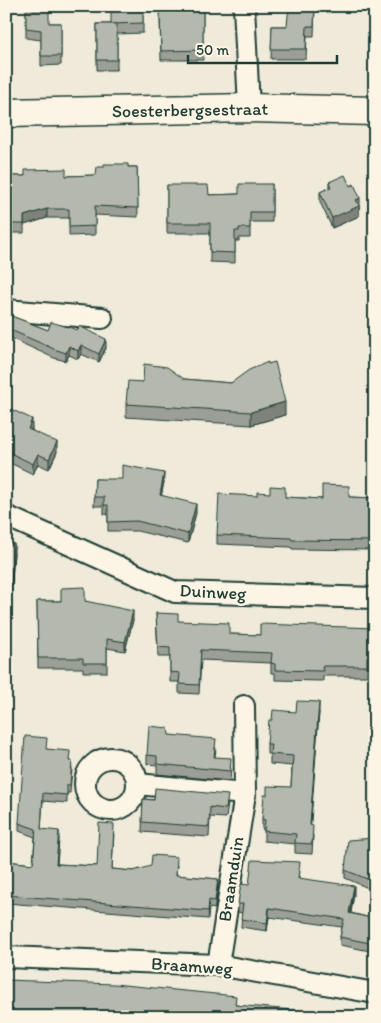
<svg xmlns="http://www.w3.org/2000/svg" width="381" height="1023" font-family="Itim,sans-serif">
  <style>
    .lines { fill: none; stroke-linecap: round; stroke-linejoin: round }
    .minor-casing { stroke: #1f3d34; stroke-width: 24 }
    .secondary-casing { stroke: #1f3d34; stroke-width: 31 }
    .minor { stroke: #fcf5e5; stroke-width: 20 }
    .secondary { stroke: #fcf5e5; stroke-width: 28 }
    .wall { fill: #9c9f95; stroke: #1f3d34 }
    .shaded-wall { fill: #7f8279; stroke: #1f3d34 }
    .building { fill: #b5b9ad; stroke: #1f3d34 }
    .labels { text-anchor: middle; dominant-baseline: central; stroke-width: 5; stroke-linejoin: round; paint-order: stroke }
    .street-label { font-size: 18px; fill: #1f3d34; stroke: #fcf5e5 }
  </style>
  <rect width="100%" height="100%" fill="#efeada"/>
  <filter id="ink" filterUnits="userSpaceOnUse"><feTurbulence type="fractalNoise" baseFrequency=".02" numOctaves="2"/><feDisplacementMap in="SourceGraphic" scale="10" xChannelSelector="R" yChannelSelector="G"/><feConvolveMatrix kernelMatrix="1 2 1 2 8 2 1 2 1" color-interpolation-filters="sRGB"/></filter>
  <g filter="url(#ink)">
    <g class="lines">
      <g class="minor-casing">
        <g id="minor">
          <path d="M244 6 249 108"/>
          <path d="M6 310 102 318"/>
          <path d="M6 516 175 592 375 598"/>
          <circle cx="111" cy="784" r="26"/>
          <path d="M137 784 245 794"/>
          <path d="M6 957 218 965 375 993"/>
          <path d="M218 965 245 794 244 706"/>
        </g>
      </g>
      <g class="secondary-casing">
        <path id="secondary" d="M6 113 249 108 375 111"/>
      </g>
      <use href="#minor" class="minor"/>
      <use href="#secondary" class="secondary"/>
    </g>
    <g class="wall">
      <path d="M143 6V33L117 34V70H97V24H111Z"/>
      <path d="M315 6 314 36H307L306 59H271L272 26H287Z"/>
      <path d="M203 9V60H161L160 19Z"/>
      <path d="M26 10 49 23H61V65L41 66V40L26 38Z"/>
      <path d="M128 167H137L138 217 95 215V235L69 236V218H47L24 225V233H6V176H66L96 175Z"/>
      <path d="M329 182 360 208H359V216L332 228 320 202V192L329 188Z"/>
      <path d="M272 184V222H250V238H239V241H235V263L210 262V233H167V185L209 195 239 194Z"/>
      <path d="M6 314 48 330 106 348 99 362 81 354 78 359 69 355 66 361 54 358 6 336Z"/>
      <path d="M268 364 285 415 251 425 126 417V404L143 382 184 379 231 383Z"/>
      <path d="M6 407 32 428V430L57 452 49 469 38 464 33 474 6 461Z"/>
      <path d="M95 479 164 482 161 495 196 513 188 543 137 531H108V514H104V506H94Z"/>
      <path d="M285 497 322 499 349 497 375 498V550L292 549 291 547 217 544V535Z"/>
      <path d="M6 543 14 553 9 618H6Z"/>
      <path d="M37 601H85L133 620 125 651 107 648V672H83V668H38Z"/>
      <path d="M156 613 178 621 229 634 260 635 375 628V667H367V676H323V681L275 680V673H271V663L201 660 199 694 179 693V682H170V657H158Z"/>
      <path d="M296 712H319L310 825 313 836 312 854 295 853V844L264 841V830L262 829V819L267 795 291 787 292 766 270 764V754H267V744L272 720Z"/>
      <path d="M169 735 216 748 215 757 231 768 230 781 157 774V765L147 764V755Z"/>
      <path d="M47 749 70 761 72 769 70 793H67V803L43 801 41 829 59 839 57 864 97 866 114 832 112 869 133 871 177 865 176 875 218 879V889L215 909 209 908 208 919 6 903V861L33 864 35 837 19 831V823Z"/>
      <path d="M143 799 228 804 226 818 210 817 209 837 142 832Z"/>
      <path d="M375 838V891L345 878V870Z"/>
      <path d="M300 871 299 878 354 894 351 913 375 919V952L340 945V937L342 927 269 917 267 931 241 927 242 913 238 912V904L249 885Z"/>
      <path d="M236 1005 326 1017H6Z"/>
    </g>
    <g class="shaded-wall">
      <path d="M360 198V208H359V216L332 228V218L356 200Z"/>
      <path d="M47 209V218L24 225V216Z"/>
      <path d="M106 339V348L99 362V354Z"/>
      <path d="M81 345V354L78 359V351Z"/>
      <path d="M69 346V355L66 361V353Z"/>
      <path d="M285 402V415L251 425V412Z"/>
      <path d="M32 419V428L28 438V429Z"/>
      <path d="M57 442V452L49 469V459Z"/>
      <path d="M38 454V464L33 474V464Z"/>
      <path d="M164 473V482L160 504V495Z"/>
      <path d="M196 504V513L188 543V534Z"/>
      <path d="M14 544V553L9 618V609Z"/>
      <path d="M133 611V620L125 651V642Z"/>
      <path d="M319 702V712L310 835V825Z"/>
      <path d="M59 831V839L56 872V864Z"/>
      <path d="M218 881V889L215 909V901Z"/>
      <path d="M354 886V894L349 921V913Z"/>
      <path d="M269 908V917L267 931V923Z"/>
    </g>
    <g class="building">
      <path d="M111 6H143V23L111 24Z"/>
      <path d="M289 6H315L314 26H307L306 49H271L272 26H287Z"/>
      <path d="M160 9H203V50L161 51Z"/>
      <path d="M26 10H49V23H61V56H41V30L26 28Z"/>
      <rect x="97" y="24" width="20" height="36"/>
      <path d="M104 164H128V167H137L138 208 95 206V226L69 227V209H47L24 216V224H6V176H25V170L66 169V176L96 175 97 167H104Z"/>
      <path d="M345 175 350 186 354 184 360 198 356 200 359 206 332 218 320 192 331 187 329 182Z"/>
      <path d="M239 184H272V212H250V228H239V231H235V253L210 252V223H167V185H208L209 195 239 194Z"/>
      <path d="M6 314 48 330 51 322 78 330 79 326 106 339 99 354 81 345 78 351 69 346 66 353 54 349 6 328Z"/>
      <path d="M268 362V364L275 362 285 402 251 412 126 404 128 381 143 382 144 364 167 367 184 379 231 383 249 370Z"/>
      <path d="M6 407 32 419 28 429 57 442 49 459 38 454 33 464 6 451Z"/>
      <path d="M122 465 164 473 160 495 196 504 188 534 137 521 108 522V505H104V497H94L95 479H122Z"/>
      <path d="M322 485 349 486V497L375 498V541L292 540 291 538 217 535 219 494 257 496V492L270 493V486L285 487V497L322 499Z"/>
      <path d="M6 543 14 544 9 609H6Z"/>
      <path d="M85 587V601L133 611 125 642 107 639V663H83V658H38L37 601H61V588Z"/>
      <path d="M156 613 178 614V621L229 623V634L260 635V624L375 628V658L367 657V666H322L323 671 275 670V664L271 663 272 653 201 650 199 685 179 684 180 673 170 672V648L158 647Z"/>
      <path d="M297 701 319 702 310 825 313 826 312 844 295 843 296 834 264 831 265 820 262 819 264 795H267V786L291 787 293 756 270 754 271 744H267L269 720H272L273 710 296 712Z"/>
      <path d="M149 726 168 728 169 735 216 739 214 757 231 758 230 771 157 764V756L147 755Z"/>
      <path d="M25 736 47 738 46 749 70 751 69 761H72L70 785H67V795L43 793 41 829 59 831 56 864 97 866 99 823 114 824 112 869 133 871 151 866 152 855 177 857 176 875 218 879 215 901 209 900 208 911 6 895V861L33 864 36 829 19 823Z"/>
      <path d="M155 788 228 795 226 809 210 807 209 827 142 822 143 799 154 800Z"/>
      <path d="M375 838V860H369L375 862V882L345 870 348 840Z"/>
      <path d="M252 860 300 862 298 878 354 886 349 913 375 919V944L340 937 344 919 269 908 267 923 241 919 243 904H238L241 884 249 885Z"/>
      <path d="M6 980 114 984 236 996 235 1005 326 1013V1017H179L180 1015 138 1013V1017H6Z"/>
    </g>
  </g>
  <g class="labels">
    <g class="street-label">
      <text transform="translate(190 110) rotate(-1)">Soesterbergsestraat</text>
      <text transform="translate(213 592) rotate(3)">Duinweg</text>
      <text transform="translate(231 879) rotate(-81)">Braamduin</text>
      <text transform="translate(192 966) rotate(4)">Braamweg</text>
    </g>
  </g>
  <rect width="381" height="1023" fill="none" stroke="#fcf5e5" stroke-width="25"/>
  <rect x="12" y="12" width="356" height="998" fill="none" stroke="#1f3d34" stroke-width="2" filter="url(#ink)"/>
  <path d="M188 55v8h149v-8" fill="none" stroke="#1f3d34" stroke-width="2.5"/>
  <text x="196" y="55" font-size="15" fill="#1f3d34" stroke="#fcf5e5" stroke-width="4" paint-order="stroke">50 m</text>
</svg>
